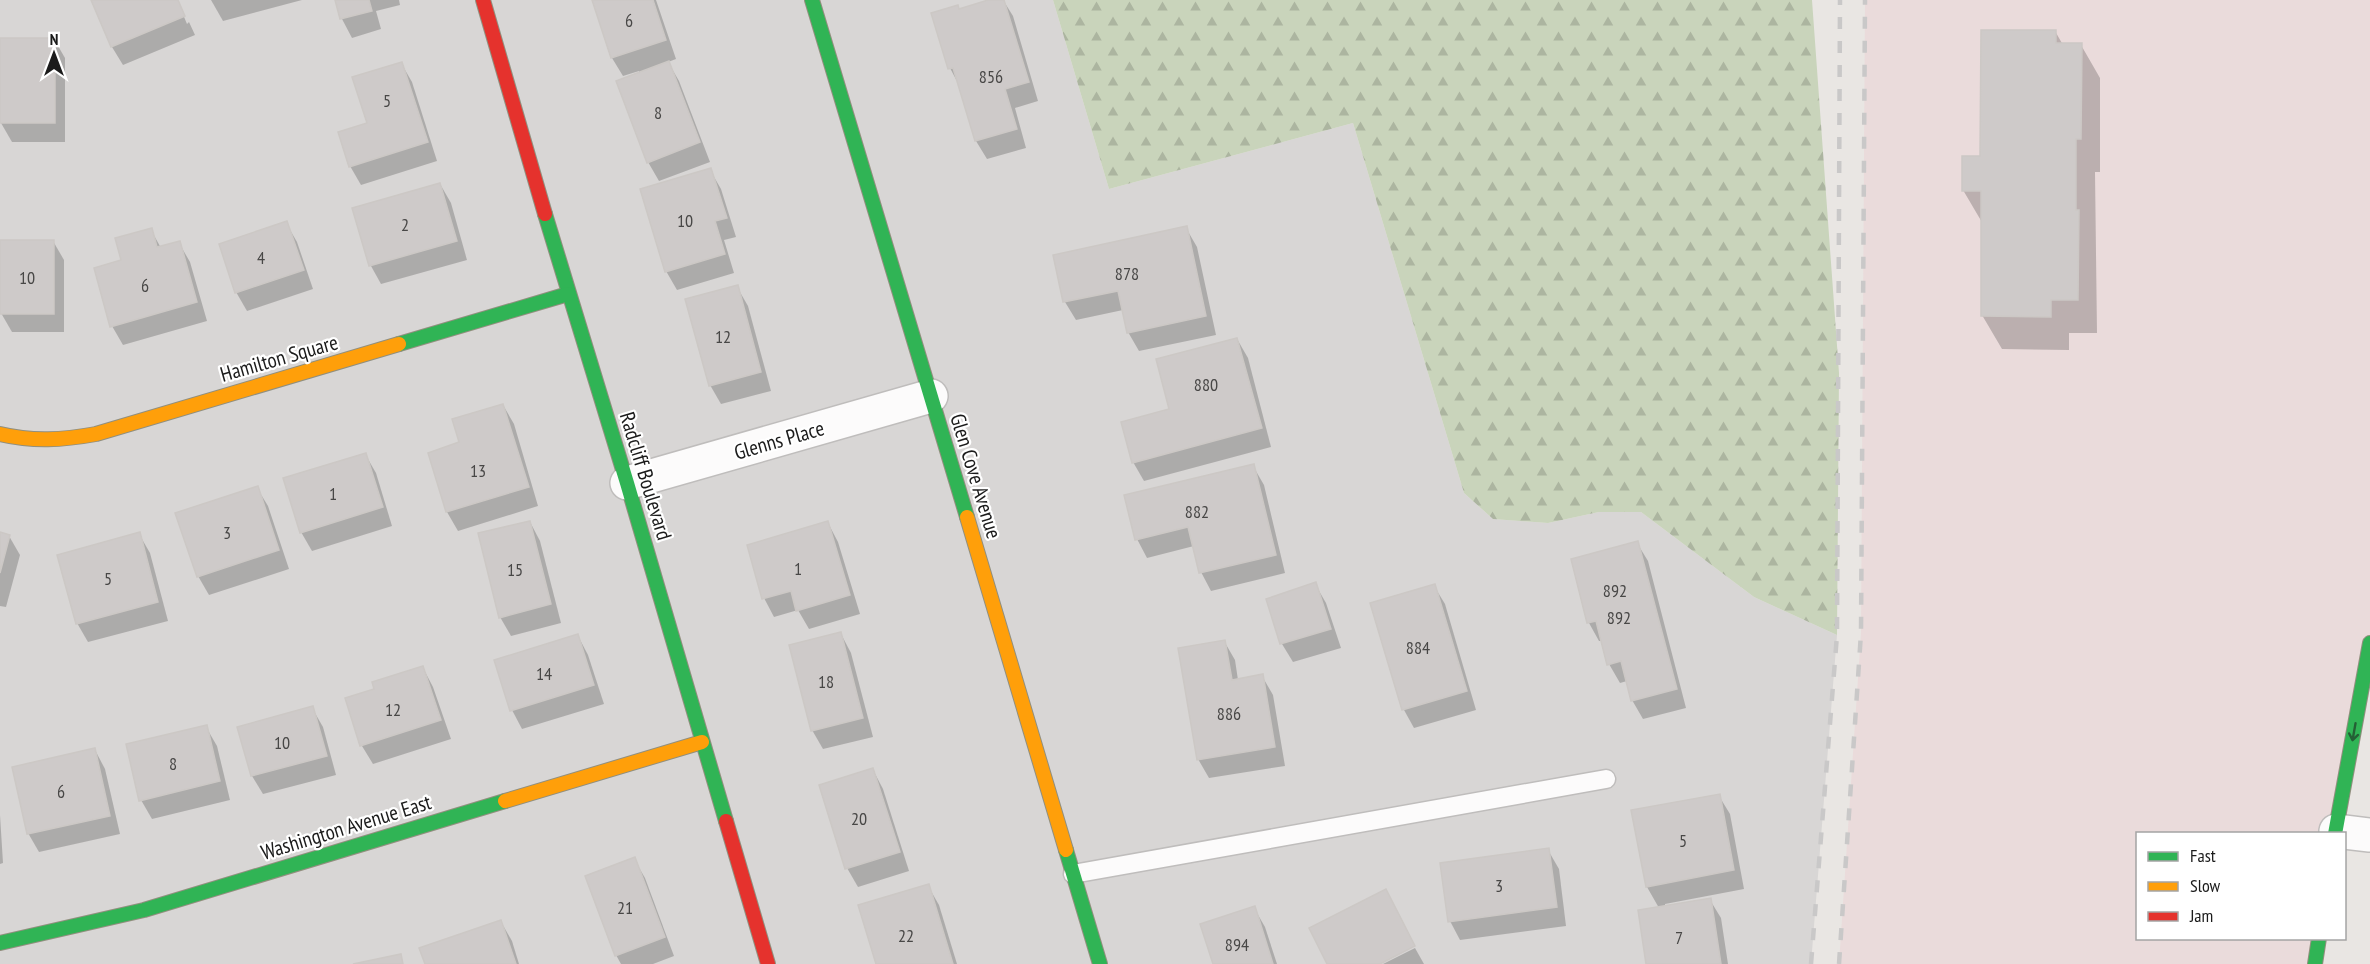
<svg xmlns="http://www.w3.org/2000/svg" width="2370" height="964" font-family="'PT Sans Narrow',sans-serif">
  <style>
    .residential { fill: #d8d6d5 }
    .commercial { fill: #eadbdb }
    .forest { fill: url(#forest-firs) }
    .shadow { fill: #0003 }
    .building { fill: #cecac9; stroke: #ccc8c5; stroke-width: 1.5 }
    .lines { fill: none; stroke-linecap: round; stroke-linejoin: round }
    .lane-casing { stroke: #bfbdbc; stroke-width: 21 }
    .street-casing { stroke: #bfbdbc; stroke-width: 36 }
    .fast-casing { stroke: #918f7e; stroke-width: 16 }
    .slow-casing { stroke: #918f7e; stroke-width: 16 }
    .jam-casing { stroke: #918f7e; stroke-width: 16 }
    .lane { stroke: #fcfbfb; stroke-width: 18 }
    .street { stroke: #fcfbfb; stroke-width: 33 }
    .fast { stroke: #30b455; stroke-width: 14 }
    .slow { stroke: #ff9f0a; stroke-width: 14 }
    .jam { stroke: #e5322d; stroke-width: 14 }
    .rail { stroke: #c9c8c8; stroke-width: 4.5; stroke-dasharray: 12 12; stroke-linecap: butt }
    .oneway { stroke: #246035 }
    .labels { text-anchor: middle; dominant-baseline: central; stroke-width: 4.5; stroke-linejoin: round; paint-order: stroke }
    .number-label { font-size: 18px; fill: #484746 }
    .street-label { font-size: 21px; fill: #1b1b1b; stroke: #fff }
  </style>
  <defs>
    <pattern id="forest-firs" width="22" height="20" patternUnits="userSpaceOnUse" patternTransform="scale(1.5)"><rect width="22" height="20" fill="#c9d4bb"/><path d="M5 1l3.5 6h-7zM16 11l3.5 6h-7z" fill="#acb5a0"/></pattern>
  </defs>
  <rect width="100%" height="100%" fill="#e9e6e3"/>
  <path class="residential" d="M0 0H1053L1109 189 1353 123 1464 493 1493 519 1548 523 1599 512H1641L1754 597 1837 635 1811 964H0Z"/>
  <path class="commercial" d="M1865 0H2370V643L2341 833 2138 834V938L2318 939 2314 964H1839L1861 633Z"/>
  <path class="forest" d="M1053 0H1812L1839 373 1837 635 1754 597 1641 512H1599L1548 523 1493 519 1464 493 1353 123 1109 189Z"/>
  <g class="shadow">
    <path d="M93 0H177L187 24 189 22 195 35 123 65 112 47Z"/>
    <path d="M211 0H302L223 21Z"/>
    <path d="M336 0H399L400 5 376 11 381 29 352 38 342 19Z"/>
    <path d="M594 0H656L676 59 668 62 679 81 710 162 659 181 648 162 639 71 623 76 612 58Z"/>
    <path d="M993 0H1003L1013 16 1038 101 1015 108 1026 148 987 159 976 141 960 87 950 68 959 10Z"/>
    <path d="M2055 31 2063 45H2081L2100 78V172H2095L2097 333H2069V350L2002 349 1982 315 1983 224 1963 190Z"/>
    <path d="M1 39H54L65 58V142H12L1 123Z"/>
    <path d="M401 63 412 82 437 161 361 185 350 166 368 124Z"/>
    <path d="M710 170 721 189 736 237 724 240 734 273 677 290 666 271Z"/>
    <path d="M440 184 451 203 467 260 381 284 371 266 354 209Z"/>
    <path d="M286 223 297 242 313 289 247 311 236 292Z"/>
    <path d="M1186 228 1197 247 1216 335 1139 351 1128 332 1123 310 1076 320 1065 302 1055 256Z"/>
    <path d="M151 230 161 248 179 243 190 262 207 321 123 345 112 326 123 261Z"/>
    <path d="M53 241 64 260V332H12L1 313Z"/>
    <path d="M737 287 748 306 771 391 721 404 710 385Z"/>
    <path d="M1237 339 1248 358 1271 447 1144 481 1133 462 1171 410Z"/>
    <path d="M503 405 514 424 538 506 458 531 447 512 429 454 461 443Z"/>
    <path d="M365 454 376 473 392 526 312 551 301 532Z"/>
    <path d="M1253 466 1264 485 1285 573 1211 591 1201 572 1194 546 1147 558 1137 539Z"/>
    <path d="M257 488 268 506 289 569 209 595 198 576Z"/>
    <path d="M530 522 540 541 561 623 511 636 500 617Z"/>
    <path d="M828 523 838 542 860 614 809 629 798 610 774 617 764 598Z"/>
    <path d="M0 534 9 536 20 555 6 607 0 606Z"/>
    <path d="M139 534 150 553 168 621 88 642 77 623Z"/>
    <path d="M1637 543 1648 561 1686 708 1643 719 1632 700 1627 681 1620 683 1609 664 1603 641H1599L1589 623Z"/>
    <path d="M1315 584 1326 603 1341 648 1293 662 1282 644 1268 600Z"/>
    <path d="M1434 586 1445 604 1476 710 1414 728 1404 710 1372 604Z"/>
    <path d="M841 634 851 653 873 737 823 749 812 730Z"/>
    <path d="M578 636 588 655 604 704 522 729 512 710Z"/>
    <path d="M1224 641 1235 660 1238 680 1262 676 1273 695 1285 766 1209 778 1198 759Z"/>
    <path d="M423 668 433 687 451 739 373 764 362 746 347 699 376 689Z"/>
    <path d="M312 708 323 727 336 775 263 794 252 776Z"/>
    <path d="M206 727 217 746 230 800 152 819 141 800Z"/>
    <path d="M95 750 105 769 120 834 39 852 28 833Z"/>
    <path d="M873 770 883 789 909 871 858 887 847 868Z"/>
    <path d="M1719 796 1730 814 1744 889 1665 904V907L1710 900 1721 918 1728 964H1648L1659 908 1647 887Z"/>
    <path d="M0 815 3 863 0 864Z"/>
    <path d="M1548 850 1559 869 1566 926 1460 940 1450 921Z"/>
    <path d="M634 859 645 878 674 956 653 964H621L616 955Z"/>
    <path d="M928 886 939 905 957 964H878Z"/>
    <path d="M1254 908 1265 927 1277 964H1215Z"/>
    <path d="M501 922 512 941 519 964H426Z"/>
    <path d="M1415 948 1424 964H1383Z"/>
  </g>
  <g class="building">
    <path d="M91 0H178L185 16 111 47Z"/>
    <path d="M335 0H369L372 11 340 19Z"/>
    <path d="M592 0H653L666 40 611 58Z"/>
    <path d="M988 0H1004L1029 82 1005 89 1017 129 975 141 953 68 948 69 931 13 958 5 959 9Z"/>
    <path d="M1981 30H2056V43H2082L2081 139H2076V210H2079L2078 300H2051V317L1981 316V191H1962V156H1980Z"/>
    <rect x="0" y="38" width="55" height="85"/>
    <path d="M669 61 700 142 647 163 616 81Z"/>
    <path d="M402 62 428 142 349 167 338 132 367 123 352 77Z"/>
    <path d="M711 168 727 218 715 221 725 254 665 272 640 189Z"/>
    <path d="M440 183 457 241 369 266 352 208Z"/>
    <path d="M287 221 304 270 235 293 219 244Z"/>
    <path d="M1187 226 1206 316 1127 333 1118 291 1063 302 1053 255Z"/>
    <path d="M152 228 157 247 180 241 197 302 110 327 94 268 121 260 115 238Z"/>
    <rect x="0" y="240" width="54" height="74"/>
    <path d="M738 285 761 372 709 386 685 299Z"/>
    <path d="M1237 338 1262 428 1132 463 1121 422 1169 409 1156 359Z"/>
    <path d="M503 404 529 487 446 512 428 453 459 442 452 419Z"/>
    <path d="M366 453 383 507 300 533 283 478Z"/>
    <path d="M1254 464 1276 555 1199 573 1188 527 1135 540 1124 495Z"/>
    <path d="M258 486 279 550 197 577 175 513Z"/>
    <path d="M530 521 551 604 499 618 478 533Z"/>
    <path d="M828 521 850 595 796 611 791 591 762 599 747 545Z"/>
    <path d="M0 532 10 535 0 573Z"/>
    <path d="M140 532 158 602 76 624 57 555Z"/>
    <path d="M1638 541 1677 689 1631 701 1621 661 1607 665 1596 621 1587 623 1571 559Z"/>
    <path d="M1316 582 1331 629 1280 644 1266 599Z"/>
    <path d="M1435 584 1467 691 1402 710 1370 603Z"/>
    <path d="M841 632 863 718 811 731 789 645Z"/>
    <path d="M578 634 594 685 510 711 494 660Z"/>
    <path d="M1225 640 1232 680 1263 674 1275 747 1197 760 1178 648Z"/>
    <path d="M423 666 441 720 360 746 345 698 374 689 372 682Z"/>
    <path d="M313 706 327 756 251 776 237 727Z"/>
    <path d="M207 725 220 781 139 801 126 744Z"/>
    <path d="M95 748 110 816 27 834 12 767Z"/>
    <path d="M873 768 900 852 845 869 819 785Z"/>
    <path d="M1720 794 1734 870 1646 887 1631 810Z"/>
    <path d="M1549 848 1557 907 1448 922 1440 863Z"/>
    <path d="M635 857 665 937 615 956 585 876Z"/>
    <path d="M929 884 953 964H876L858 905Z"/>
    <path d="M1386 889 1415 946 1380 964H1327L1309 928Z"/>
    <path d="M1711 898 1721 964H1646L1638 910Z"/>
    <path d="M1255 906 1273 964H1213L1200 924Z"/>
    <path d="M501 920 516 964H425L419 948Z"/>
    <path d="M401 954 403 964H353Z"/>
  </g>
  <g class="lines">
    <g class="lane-casing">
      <path id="lane" d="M1073 874 1606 779"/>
    </g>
    <g class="street-casing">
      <g id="street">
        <path d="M627 483 931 396"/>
        <path d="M2336 831 2370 835"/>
      </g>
    </g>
    <g class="fast-casing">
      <g id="fast">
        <path d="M812 0 967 517"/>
        <path d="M545 214 627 483 726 821"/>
        <path d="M399 344 568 294"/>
        <path d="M2335 834 2370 643"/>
        <path d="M1066 850 1100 964"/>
        <path d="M0 943 144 910 505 801"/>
        <path d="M2315 964 2319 938"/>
      </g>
    </g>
    <g class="slow-casing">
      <g id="slow">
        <path d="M0 434C33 442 63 440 96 434L399 344"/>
        <path d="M967 517 1066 850"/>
        <path d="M505 801 702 742"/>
      </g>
    </g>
    <g class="jam-casing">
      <g id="jam">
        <path d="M483 0 545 214"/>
        <path d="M726 821 768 964"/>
      </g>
    </g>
    <use href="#lane" class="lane"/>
    <use href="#street" class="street"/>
    <use href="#fast" class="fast"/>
    <use href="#slow" class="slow"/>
    <use href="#jam" class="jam"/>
    <g class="rail">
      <path d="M1811 964 1837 635 1840 0"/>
      <path d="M1839 964 1861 633 1865 0"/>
    </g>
  </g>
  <defs><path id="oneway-shaft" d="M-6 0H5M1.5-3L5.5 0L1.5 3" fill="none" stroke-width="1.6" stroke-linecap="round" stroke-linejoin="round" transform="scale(1.5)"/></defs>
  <use class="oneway" href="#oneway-shaft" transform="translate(2354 732) rotate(100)"/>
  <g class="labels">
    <g class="number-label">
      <text x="629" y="20">6</text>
      <text x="991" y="76">856</text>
      <text x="387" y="100">5</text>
      <text x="658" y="112">8</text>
      <text x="685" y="220">10</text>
      <text x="405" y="224">2</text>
      <text x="261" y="257">4</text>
      <text x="1127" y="273">878</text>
      <text x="27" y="277">10</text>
      <text x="145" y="285">6</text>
      <text x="723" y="336">12</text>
      <text x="1206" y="384">880</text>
      <text x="478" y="470">13</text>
      <text x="333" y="493">1</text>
      <text x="1197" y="511">882</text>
      <text x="227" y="532">3</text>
      <text x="798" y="568">1</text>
      <text x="515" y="569">15</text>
      <text x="108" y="578">5</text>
      <text x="1615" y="590">892</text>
      <text x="1619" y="617">892</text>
      <text x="1418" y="647">884</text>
      <text x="544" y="673">14</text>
      <text x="826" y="681">18</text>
      <text x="393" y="709">12</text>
      <text x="1229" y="713">886</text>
      <text x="282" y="742">10</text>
      <text x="173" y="763">8</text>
      <text x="61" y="791">6</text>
      <text x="859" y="818">20</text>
      <text x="1683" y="840">5</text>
      <text x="1499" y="885">3</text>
      <text x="625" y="907">21</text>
      <text x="906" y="935">22</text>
      <text x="1679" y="937">7</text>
      <text x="1237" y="944">894</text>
    </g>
    <g class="street-label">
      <text transform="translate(279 358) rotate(-16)">Hamilton Square</text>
      <text transform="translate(779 440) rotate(-16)">Glenns Place</text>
      <text transform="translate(646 476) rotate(73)">Radcliff Boulevard</text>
      <text transform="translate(976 476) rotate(73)">Glen Cove Avenue</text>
      <text transform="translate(346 827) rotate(-17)">Washington Avenue East</text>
    </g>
  </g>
  <rect x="2136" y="832" width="210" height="108" fill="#ffffff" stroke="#a4a4a4" stroke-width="1.5"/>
  <rect x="2148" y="852" width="30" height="9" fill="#30b455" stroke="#a4a4a4" stroke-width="1.5"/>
  <text x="2190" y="862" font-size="18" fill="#1b1b1b">Fast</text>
  <rect x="2148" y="882" width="30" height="9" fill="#ff9f0a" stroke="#a4a4a4" stroke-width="1.5"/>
  <text x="2190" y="892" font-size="18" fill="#1b1b1b">Slow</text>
  <rect x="2148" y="912" width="30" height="9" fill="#e5322d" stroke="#a4a4a4" stroke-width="1.5"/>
  <text x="2190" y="922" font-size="18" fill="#1b1b1b">Jam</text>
  <g transform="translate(54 54)" stroke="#ffffff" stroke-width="4.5" paint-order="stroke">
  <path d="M0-4.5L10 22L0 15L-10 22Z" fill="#1b1b1b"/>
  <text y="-9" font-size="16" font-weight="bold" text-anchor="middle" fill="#1b1b1b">N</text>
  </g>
</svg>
